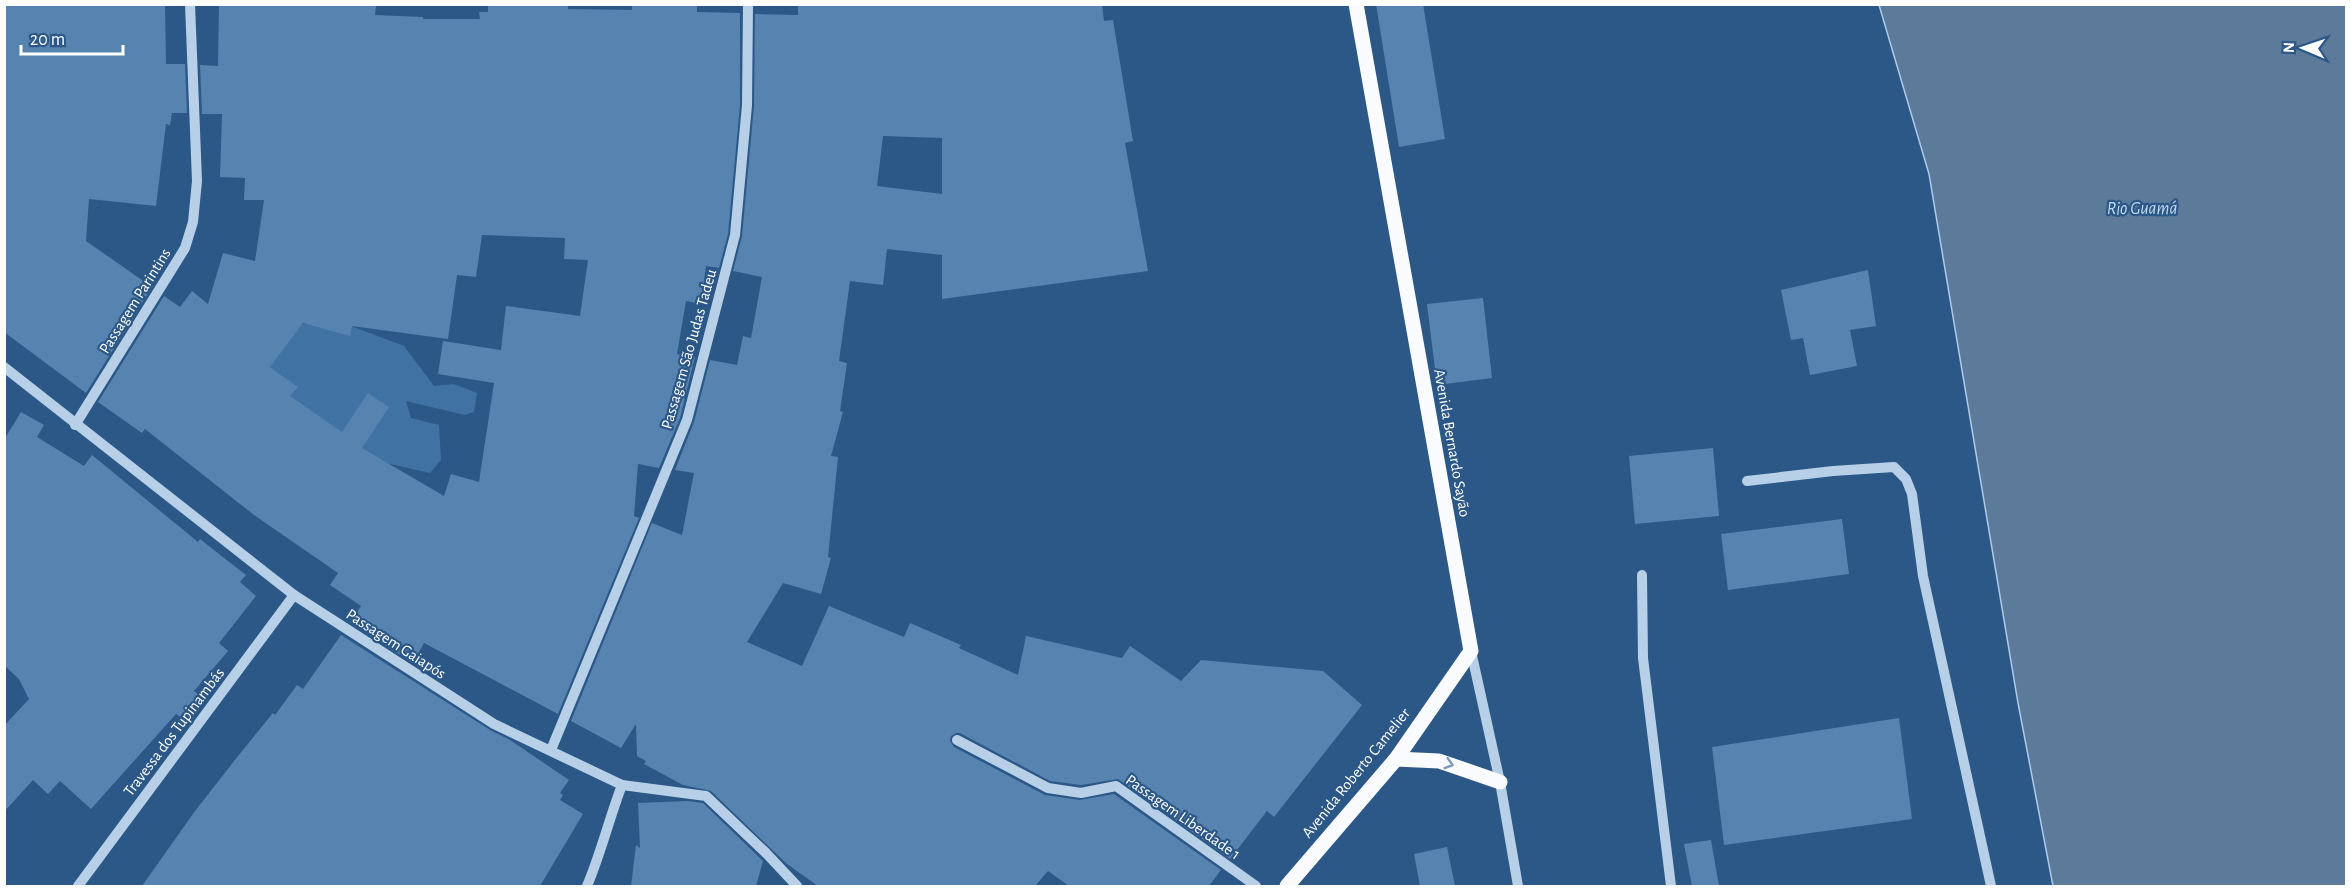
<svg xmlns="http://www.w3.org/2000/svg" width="2351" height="891" font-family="'Alegreya Sans',sans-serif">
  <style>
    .green { fill: #4072a3 }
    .water { fill: #5c7a9a; stroke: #accbe8; stroke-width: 1.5 }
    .building { fill: #5783b0; fill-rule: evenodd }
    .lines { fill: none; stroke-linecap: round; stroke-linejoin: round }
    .minor { stroke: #b7d0e8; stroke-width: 10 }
    .major { stroke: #f9fbfe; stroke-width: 15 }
    .oneway { stroke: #7d99b7 }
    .labels { text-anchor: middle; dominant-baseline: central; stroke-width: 4.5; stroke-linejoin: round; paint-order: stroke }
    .street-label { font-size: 16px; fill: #fff; stroke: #2b5887 }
    .water-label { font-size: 18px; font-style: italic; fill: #c3d9ef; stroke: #2b5887 }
  </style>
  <rect width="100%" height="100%" fill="#2b5887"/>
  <path class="green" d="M294 324H346L404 346 434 386 454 384 477 393 474 412 465 415 406 401 411 418 439 425 441 460 430 473 368 459 293 414 252 365Z"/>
  <path class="water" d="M1879 5H2346V886H2053L2018 703 1929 174Z"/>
  <g class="building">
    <path d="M4 4H165L166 64H185L187 113H172L170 125 166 124 156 206 89 199 86 241 152 287 86 393 4 332Z"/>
    <path d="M219 4 376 6 375 15 423 17V19H480L479 12H488V4H568V9L632 10V4H697V12L740 13V105L728 234 719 268 706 266 701 304 686 301 677 354 695 357 680 418 659 468 638 464 634 516 639 518 558 714 424 643 413 663 350 622 361 606 330 585 338 573 254 515 145 429 142 433 98 402 164 296 180 307 192 291 208 304 223 253 255 261 264 200H244L245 178 220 177 222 114H202L200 65 218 66ZM482 235 565 238 564 259 588 260 580 316 506 306 501 350 443 341 438 374 494 383 479 482 451 474 444 496 362 448 389 407 368 393 342 432 290 396 298 387 270 367 303 323 350 336 352 326 448 339 457 275 476 277Z"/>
    <path d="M798 4H1102L1104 21 1113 20 1133 141 1125 143 1148 271 942 299V255L887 249 883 285 850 281 839 361 847 363 840 411 843 412 831 456 838 457 828 557 831 558 821 594 783 583 747 642 802 666 829 606 904 637 910 623 961 645 959 648 1018 675 1026 636 1122 658 1130 646 1181 681 1201 660 1323 671 1362 705 1274 817 1267 811 1230 859 1118 779 1081 785 1050 781 960 733H956L951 736 950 741 954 747 1045 795 1080 800 1114 794 1221 870 1209 886H1069L1048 871 1035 886H818L787 864 711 791 683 785 644 764 646 761 637 756 636 724 621 748 571 721 652 523 682 535 694 473 675 470 694 422 710 360 737 365 743 336 751 338 762 277 733 271 742 236 754 106 755 14 798 15ZM883 136 942 138V194L877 186Z"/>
    <path d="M1376 4H1423L1445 139 1399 147Z"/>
    <path d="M1868 270 1876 326 1850 330 1857 366 1810 375 1803 338 1791 340 1781 290Z"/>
    <path d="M1483 298 1492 378 1437 385 1427 304Z"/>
    <path d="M21 412 44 425 37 437 84 466 92 455 198 542 200 539 224 558 246 575 240 582 256 596 219 643 228 651 194 691 201 696 183 719 176 714 91 809 60 781 48 794 33 780 4 812V726L29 699 19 679 4 665V440Z"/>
    <path d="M1713 448 1719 516 1635 524 1629 456Z"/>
    <path d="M1842 519 1849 574 1728 590 1721 534Z"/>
    <path d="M341 635 490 730 510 740 569 780 560 793 563 795 560 800 583 814 540 886H142L195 811 238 756 273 713 275 715 297 685 303 689Z"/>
    <path d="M1899 718 1912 819 1724 845 1712 747Z"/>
    <path d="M687 801 703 803 763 861 756 886H631L636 845 640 848 638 803Z"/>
    <path d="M1711 840 1719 886H1692L1684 844Z"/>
    <path d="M1447 847 1455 886H1420L1414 854Z"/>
  </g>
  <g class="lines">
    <g class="minor">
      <path d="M4 367 294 595 494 724 622 785 706 796 765 852 797 886"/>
      <path d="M75 425 185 248 193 222 197 181 190 4"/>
      <path d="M1747 481 1833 471 1894 467 1906 479 1912 494 1923 576 1991 886"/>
      <path d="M1642 575 1643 658 1671 886"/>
      <path d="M1471 651 1500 782 1518 886"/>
      <path d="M957 740 1048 788 1081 793 1116 786 1256 886"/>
      <path d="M551 750 687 420 735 235 747 105 748 4"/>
      <path d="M78 886 294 595"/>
      <path d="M587 886C601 853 609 819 622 785"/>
    </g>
    <g class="major">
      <path d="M1396 759 1439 761 1500 782"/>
      <path d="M1287 886 1396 759 1471 651 1356 4"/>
    </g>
  </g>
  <defs><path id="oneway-chevron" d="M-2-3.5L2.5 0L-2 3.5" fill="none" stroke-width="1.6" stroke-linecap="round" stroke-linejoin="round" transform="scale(1.5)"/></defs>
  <use class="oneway" href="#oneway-chevron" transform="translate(1449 764) rotate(17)"/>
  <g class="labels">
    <g class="street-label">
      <text transform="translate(135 301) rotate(-58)">Passagem Parintins</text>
      <text transform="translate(689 349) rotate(-74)">Passagem São Judas Tadeu</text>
      <text transform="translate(1452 443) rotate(80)">Avenida Bernardo Sayão</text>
      <text transform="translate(396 644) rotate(33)">Passagem Gaiapós</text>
      <text transform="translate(174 732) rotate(-53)">Travessa dos Tupinambás</text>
      <text transform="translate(1356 773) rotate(-51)">Avenida Roberto Camelier</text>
      <text transform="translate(1183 817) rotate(35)">Passagem Liberdade 1</text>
    </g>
    <g class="water-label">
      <text x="2142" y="209">Rio Guamá</text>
    </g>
  </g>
  <rect width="2351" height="891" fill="none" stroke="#ffffff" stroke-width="12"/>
  <g transform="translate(2303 48) rotate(272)" stroke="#2b5887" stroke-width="4.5" paint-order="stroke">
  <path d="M0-4.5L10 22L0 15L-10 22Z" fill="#ffffff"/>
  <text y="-9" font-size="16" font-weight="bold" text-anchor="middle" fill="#ffffff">N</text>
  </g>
  <path d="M21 45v9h102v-9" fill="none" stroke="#ffffff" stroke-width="3"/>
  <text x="30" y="45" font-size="18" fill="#ffffff" stroke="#2b5887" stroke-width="4.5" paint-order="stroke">20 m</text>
</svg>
